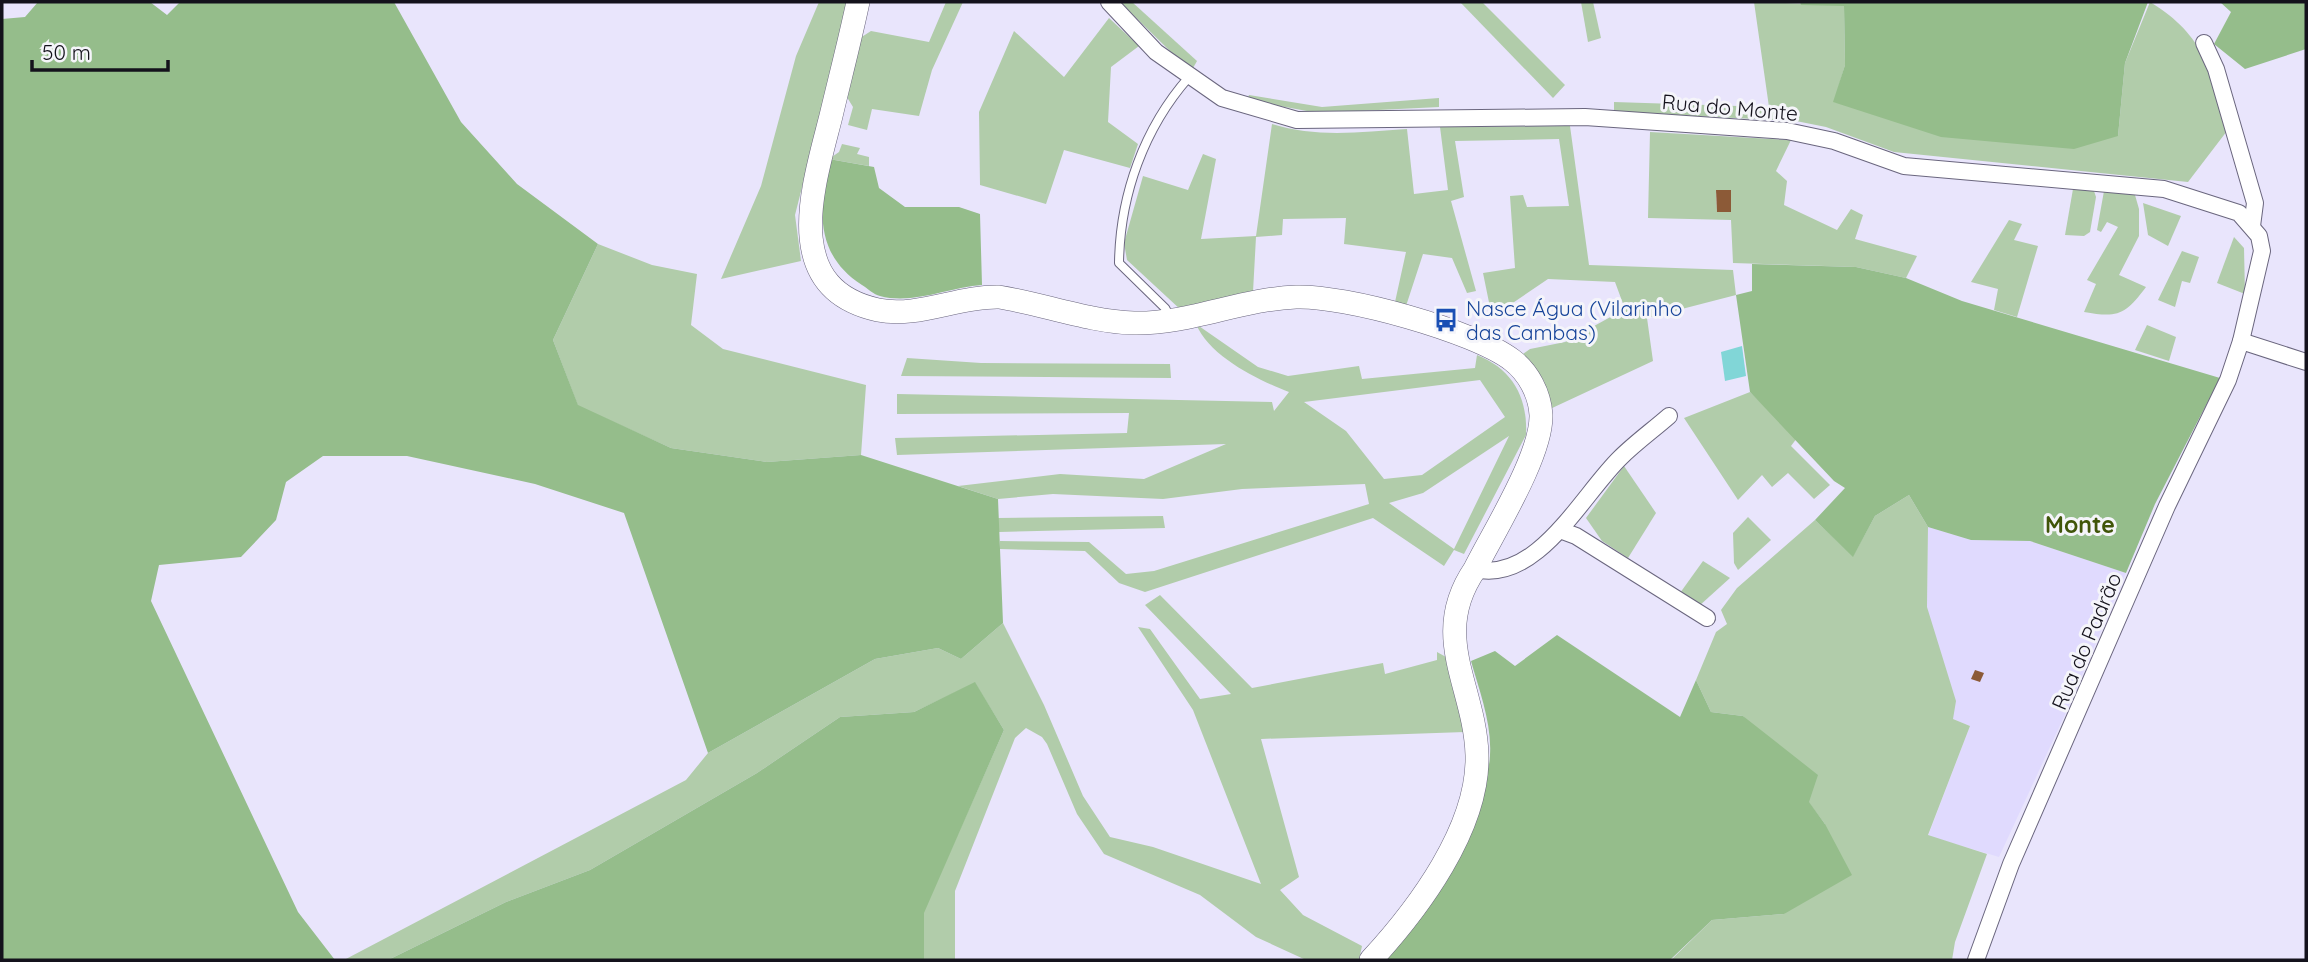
<svg xmlns="http://www.w3.org/2000/svg" width="2308" height="962" font-family="Quicksand,sans-serif">
  <style>
    .built { fill: #e0dafe }
    .green { fill: #b1ccaa; fill-rule: evenodd }
    .forest { fill: #95bd8b }
    .water { fill: #81d6d7 }
    .building { fill: #8c5a37 }
    .lines { fill: none; stroke-linecap: round; stroke-linejoin: round }
    .lane-casing { stroke: #6a667e; stroke-width: 10 }
    .street-casing { stroke: #6a667e; stroke-width: 18 }
    .secondary-casing { stroke: #6a667e; stroke-width: 24 }
    .lane { stroke: #fff; stroke-width: 8 }
    .street { stroke: #fff; stroke-width: 16 }
    .secondary { stroke: #fff; stroke-width: 23 }
    .labels { text-anchor: middle; dominant-baseline: central; stroke-width: 6; stroke-linejoin: round; paint-order: stroke }
    .street-label { font-size: 21px; fill: #14121c; stroke: #f5f5fa }
    .transit-label { font-size: 21px; fill: #164399; stroke: #f5f5fa; text-anchor: start }
    .neighbourhood-label { font-size: 23px; font-weight: bold; fill: #405509; stroke: #f5f5fa }
  </style>
  <rect width="100%" height="100%" fill="#e9e5fc"/>
  <path class="built" d="M1928 527 1971 540 2030 541 2126 573 2068 708 1999 857 1928 836 1970 726 1953 719 1927 607Z"/>
  <g class="green">
    <path d="M819 2H849L795 215 801 261 721 279 761 186 796 56Z"/>
    <path d="M946 2H963L932 70 919 116 872 109 867 130 848 125 853 107 845 94 857 40 871 31 929 42Z"/>
    <path d="M1120 2H1132L1197 61 1193 68 1173 54Z"/>
    <path d="M1460 2H1482L1565 85 1553 98Z"/>
    <path d="M1581 2H1593L1601 38 1588 42Z"/>
    <path d="M1754 2 1844 5 1845 65 1834 102 2118 136 2125 63 2150 2C2207 37 2209 70 2227 131L2188 182 1894 152 1826 127 1796 121 1614 112V102L1769 107Z"/>
    <path d="M1109 18 1139 46 1111 67 1108 122 1138 144 1130 168 1064 150 1046 204 980 185 979 112 1014 31 1064 77Z"/>
    <path d="M1249 95 1322 107 1439 98V107L1318 113 1247 100Z"/>
    <path d="M1272 124C1316 138 1361 132 1407 129L1414 194 1448 190 1440 127 1570 126 1589 265 1733 270 1736 295 1647 318 1653 361 1550 409 1544 381 1523 354 1530 349 1565 342 1625 309 1615 282 1548 279 1492 317 1483 273 1515 268 1510 196 1523 195 1527 207 1569 206 1559 139 1455 141 1464 197 1451 201 1476 291 1467 293 1452 258 1423 254 1406 306 1395 302 1406 252 1344 244 1346 218 1283 219 1282 235 1256 237 1253 292 1181 310 1127 260 1124 243 1143 176 1188 190 1203 154 1216 159 1201 239 1256 236Z"/>
    <path d="M1650 132 1791 140 1776 171 1787 181 1784 205 1837 230 1851 209 1863 215 1855 239 1917 256 1906 278 1856 267 1733 263 1731 220 1648 218ZM1716 190H1731V212H1717Z"/>
    <path d="M842 144 860 148 857 154 869 157V166L829 159 839 152Z"/>
    <path d="M2073 189 2094 191 2096 197 2090 232 2084 236 2065 235Z"/>
    <path d="M2104 191 2135 195 2139 209V236L2119 275 2146 287C2125 315 2118 318 2084 312L2096 284 2087 280 2118 227 2107 222 2101 232 2097 230Z"/>
    <path d="M2143 203 2181 216 2168 246 2148 235Z"/>
    <path d="M2009 220 2022 224 2014 240 2038 246 2017 317 1994 310 1998 289 1971 282Z"/>
    <path d="M2234 237 2244 248 2245 294 2217 283Z"/>
    <path d="M598 244 652 265 697 274 691 325 723 349 866 385 861 455 767 462 671 448 578 406 553 340Z"/>
    <path d="M2182 251 2199 257 2190 283 2182 281 2175 307 2158 300Z"/>
    <path d="M1196 324 1258 367 1288 376 1359 366 1362 379 1475 368 1477 355C1512 369 1528 397 1526 435L1464 554 1454 550 1444 566 1373 518 1145 592 1119 583 1085 551 1000 549V541L1089 542 1126 574 1154 571 1369 504 1365 484 1242 489 1163 499 1053 494 998 499 958 486 1060 474 1144 479 1226 444 897 455 895 438 1127 433 1129 413 897 414V394L1272 402 1274 411 1289 392C1258 380 1210 357 1196 324ZM1480 380 1505 417 1422 475 1384 479 1346 431 1304 402ZM1509 436 1454 549 1389 503 1423 493Z"/>
    <path d="M2147 325 2176 337 2169 361 2135 350Z"/>
    <path d="M907 358 981 363 1170 364 1171 378 901 376Z"/>
    <path d="M1750 392 1797 438 1791 446 1830 485 1814 499 1788 473 1772 487 1762 475 1738 500 1684 418Z"/>
    <path d="M1624 466 1656 513 1628 558 1602 541 1586 518Z"/>
    <path d="M1909 495 1928 527 1927 607 1956 701 1953 719 1970 726 1928 835 1987 854 1955 942 1952 960H1671L1712 920 1784 914 1825 824 1743 716 1711 712 1696 680 1716 632 1727 624 1721 610 1737 588 1815 520 1853 556 1875 516Z"/>
    <path d="M1163 516 1165 528 999 532 998 518Z"/>
    <path d="M1748 517 1771 540 1738 570 1734 563 1733 533Z"/>
    <path d="M1703 561 1730 578 1699 606 1680 593Z"/>
    <path d="M1160 595 1252 688 1383 663 1385 674 1437 660V652L1446 657 1465 732 1261 739 1299 877 1280 890 1303 915 1362 946 1359 960H1306L1256 937 1200 895 1104 854 1077 814 1047 744 1042 737 1026 728 1015 738 955 891V960H924L923 913 1004 730 975 683 914 712 840 717 757 773 590 870 506 902 388 960H344L686 780 708 753 875 659 938 648 961 659 1003 623 1044 705 1083 796 1110 837 1153 847 1261 884 1193 710 1138 627 1150 629 1200 699 1231 694 1145 605Z"/>
  </g>
  <g class="forest">
    <path d="M38 2H150L167 15 180 2H394L461 122 517 184 598 244 553 340 578 405 671 448 767 462 861 455 998 499 1003 623 961 659 938 648 875 659 708 753 624 513 535 484 407 456H323L286 482 276 520 241 557 159 565 151 601 298 912 335 960H2V19L25 17Z"/>
    <path d="M1800 2H2148L2125 63 2118 136 2074 149 1941 137 1833 102 1845 65 1844 6 1801 5Z"/>
    <path d="M2220 2H2306V49L2245 69 2214 44 2231 12Z"/>
    <path d="M829 159 874 167 879 188 905 207H959L980 214 982 285C950 287 913 305 880 296 874 295 867 288 862 285 814 254 819 209 829 159Z"/>
    <path d="M1752 264 1856 267 1906 278 1962 301 2220 378 2155 504 2126 573 2030 541 1971 540 1928 527 1909 495 1875 516 1853 557 1815 520 1845 488 1834 481 1750 392 1736 295 1752 291Z"/>
    <path d="M1557 635 1680 717 1696 680 1711 712 1743 716 1818 775 1809 802 1825 824 1852 875 1784 914 1712 920 1670 960H1385C1431 911 1469 852 1483 786 1486 776 1490 765 1490 755 1492 723 1479 690 1471 661L1495 651 1515 666Z"/>
    <path d="M975 682 1004 730 924 913V960H388L506 902 590 870 757 773 840 717 914 712Z"/>
  </g>
  <path class="water" d="M1742 346 1746 376 1725 381 1721 352Z"/>
  <g class="building">
    <path d="M1716 190H1731V212H1717Z"/>
    <path d="M1975 670 1984 673 1980 682 1971 679Z"/>
  </g>
  <g class="lines">
    <g class="lane-casing">
      <path id="lane" d="M1171 319 1165 308 1119 263C1120 195 1144 128 1189 77"/>
    </g>
    <g class="street-casing">
      <g id="street">
        <path d="M1109 2 1156 52 1222 98 1297 120 1585 117 1787 131 1834 141 1904 166 2164 189 2239 213 2259 236 2262 251 2241 341 2228 380 2167 506 2011 864 1976 960"/>
        <path d="M2204 43 2216 69 2255 203 2252 226"/>
        <path d="M2241 341 2306 362"/>
        <path d="M1560 530 1576 536 1707 618"/>
        <path d="M1475 569C1537 584 1582 495 1620 458 1635 443 1653 430 1669 416"/>
      </g>
    </g>
    <g class="secondary-casing">
      <path id="secondary" d="M858 2C850 40 840 78 831 116 814 184 778 288 878 310 918 318 958 296 999 297 1043 304 1090 322 1134 323 1190 324 1241 299 1296 297 1344 295 1474 331 1512 360 1528 372 1540 394 1541 415 1542 455 1494 531 1475 569 1429 636 1475 686 1477 755 1479 828 1418 909 1371 960"/>
    </g>
    <use href="#lane" class="lane"/>
    <use href="#street" class="street"/>
    <use href="#secondary" class="secondary"/>
  </g>
  <defs>
    <g id="bus-bare" transform="scale(1.89)"><path d="M-5-6H5V4H4V6H2V4H-2V6H-4V4H-5ZM-3.5-4V0h7V-4ZM-3.5 1.2v1.5H-2V1.2ZM2 1.2v1.5H3.5V1.2Z" fill="#1a4fb4" stroke="#f5f5fa" stroke-width="2.5" paint-order="stroke"/></g>
  </defs>
  <g fill-rule="evenodd">
    <use href="#bus-bare" x="1446" y="320"/>
  </g>
  <g class="labels">
    <g class="street-label">
      <text transform="translate(1730 107) rotate(5)">Rua do Monte</text>
      <text transform="translate(2086 641) rotate(-67)">Rua do Padrão</text>
    </g>
    <g class="transit-label">
      <text x="1466" y="308">Nasce Água (Vilarinho<tspan x="1466" dy="24">das Cambas)</tspan></text>
    </g>
    <g class="neighbourhood-label">
      <text x="2080" y="524">Monte</text>
    </g>
  </g>
  <rect width="2308" height="962" fill="none" stroke="#14121c" stroke-width="7"/>
  <path d="M32 60v10h136v-10" fill="none" stroke="#14121c" stroke-width="3.5"/>
  <text x="42" y="60" font-size="21" fill="#14121c" stroke="#f5f5fa" stroke-width="5" paint-order="stroke">50 m</text>
</svg>
